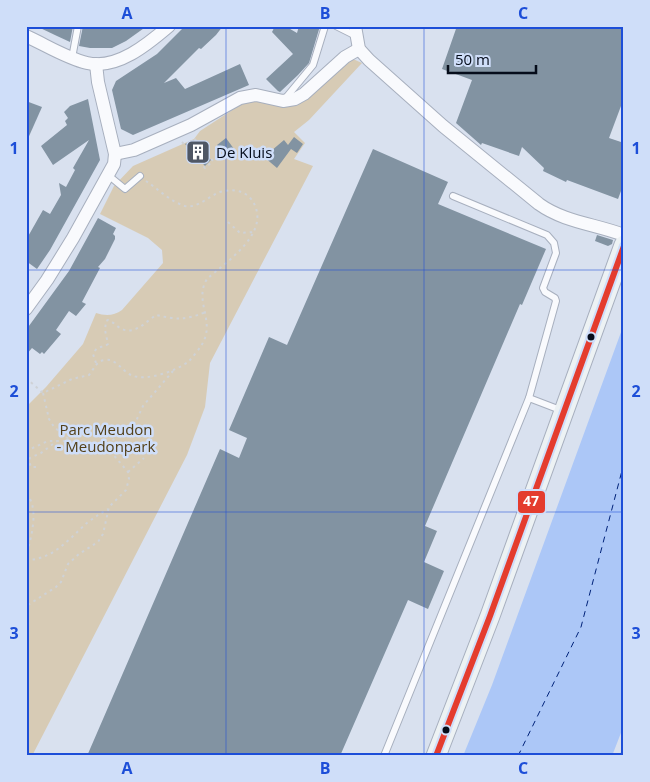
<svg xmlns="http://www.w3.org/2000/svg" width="650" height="782" font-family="'Open Sans',sans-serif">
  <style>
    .green { fill: #d7cbb5 }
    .water { fill: #acc7f7 }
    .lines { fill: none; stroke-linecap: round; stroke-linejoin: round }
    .ferry { stroke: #002279; stroke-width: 1; stroke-dasharray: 6 5; stroke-linecap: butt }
    .building { fill: #8293a2 }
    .service-casing { stroke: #a7afbe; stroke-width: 8 }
    .minor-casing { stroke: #a7afbe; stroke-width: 14 }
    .secondary-casing { stroke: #a7afbe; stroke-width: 21 }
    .path { stroke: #cfd2d6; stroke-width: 2; stroke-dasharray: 2.5 4; stroke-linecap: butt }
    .service { stroke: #f9fafd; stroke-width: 6 }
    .minor { stroke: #f9fafd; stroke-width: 12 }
    .secondary { stroke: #edf2f4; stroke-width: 19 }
    .bus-1-casing { stroke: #cfdef9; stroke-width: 10 }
    .bus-1 { stroke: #e43c2e; stroke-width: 6 }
    .grid { fill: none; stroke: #1d4ed8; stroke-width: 1; stroke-opacity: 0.55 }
    .bus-dot { fill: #050c1a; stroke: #cfdef9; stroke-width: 2 }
    .labels { text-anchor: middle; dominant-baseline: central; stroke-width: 5; stroke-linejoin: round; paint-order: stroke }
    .poi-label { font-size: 15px; fill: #050c1a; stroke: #cfdef9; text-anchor: start }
    .park-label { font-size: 15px; fill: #534019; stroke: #cfdef9 }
    .line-badge { stroke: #cfdef9; stroke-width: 2 }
    .badge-label { font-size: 14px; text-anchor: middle; font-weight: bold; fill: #fff }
    .neatline { fill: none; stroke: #1d4ed8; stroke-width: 2 }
    .grid-label { font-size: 16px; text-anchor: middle; font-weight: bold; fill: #1d4ed8 }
  </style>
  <rect width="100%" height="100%" fill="#d9e1ef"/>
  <path class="green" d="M353 59 362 63 309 120 294 132 305 143 294 159 313 166 210 363 205 407 187 455 32 756H26V407L46 387 83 344 96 313C105 316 114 316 122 310L163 263 162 250 148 238 100 214 114 186 133 166 194 139 200 131 237 107 251 100 279 104 341 63Z"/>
  <path class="water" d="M624 324V725L612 756H463L492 685Z"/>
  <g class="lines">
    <path class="ferry" d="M518 756 581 627 624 463"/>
  </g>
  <g class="building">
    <path d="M36 26H73L70 42 57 36Z"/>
    <path d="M83 26H147L126 41 112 48H90L79 46Z"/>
    <path d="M185 26H223L216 35 201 49 199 48 164 83 176 78 185 89 240 64 249 85 133 135 121 129 112 90 116 81 157 54Z"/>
    <path d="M275 26H285L297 33 299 26H320L309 63 298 75 280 92 278 91 266 79 293 54 272 32Z"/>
    <path d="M457 26H624V98L609 138 624 143V183L618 199 567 180 566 182 543 171 544 168 522 147 519 156 482 143 481 145 456 123 472 80 442 69Z"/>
    <path d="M88 99 100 160 50 250 37 269 26 261V240L43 210 50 214 61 195 59 183 66 187 75 170 73 168 89 140 53 165 41 146 67 125 65 121 68 118 64 112 70 106Z"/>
    <path d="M26 101 42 107 26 143Z"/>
    <path d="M294 137 303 144 297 153 291 149 277 168 264 157 284 140 288 145Z"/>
    <path d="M226 138 234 149 224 155 217 145Z"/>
    <path d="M194 140 211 160 205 166 185 144Z"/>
    <path d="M373 149 448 182 438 204 546 249 522 305 520 304 425 526 437 531 424 562 444 571 428 609 408 600 340 756H87L220 449 239 458 247 438 229 430 269 337 287 345Z"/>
    <path d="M98 218 116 228 113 234 115 236V239L105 259 98 267 100 268 82 302 86 304 76 316 69 311 56 330 61 334 44 354 42 352 40 354 32 348 26 355V330L69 271Z"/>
    <path d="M597 235 613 240 612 244 608 246 595 241Z"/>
  </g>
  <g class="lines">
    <g class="service-casing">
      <g id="service">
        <path d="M336 26 356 36"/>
        <path d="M72 58 78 26"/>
        <path d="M284 100 313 65 325 26"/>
        <path d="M108 175 125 189 140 176"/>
        <path d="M529 398 563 411"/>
        <path d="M384 756 529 398 556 301 555 298 545 292 543 288 556 253 554 243 547 235 453 196"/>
        <path d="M623 756 624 755"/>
      </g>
    </g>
    <g class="minor-casing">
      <g id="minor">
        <path d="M355 26 359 49 369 60 443 126 539 204C564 222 595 224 624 235"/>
        <path d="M26 36C46 45 66 58 87 63 117 70 148 44 169 26"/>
        <path d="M115 154 134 150 191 125 240 98 256 95 283 101 295 99 304 94 345 57 359 49"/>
        <path d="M26 309 47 280 73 238 114 164 115 154 98 82 96 64"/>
      </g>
    </g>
    <g class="secondary-casing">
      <path id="secondary" d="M436 756 490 616 624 245"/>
    </g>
    <g class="path">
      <path d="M182 142 205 168 213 161 193 137"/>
      <path d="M228 222 240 233 255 232"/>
      <path d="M96 363 93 354C98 344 102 349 108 344L105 330 106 321 108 320C114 322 117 327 122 329 135 335 147 321 156 315 178 320 185 320 206 312"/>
      <path d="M26 378 43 393 72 379 89 375C94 369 96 361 105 360 116 358 122 371 131 375 145 382 177 371 189 361 193 357 198 350 201 346 217 322 193 301 207 279 227 261 273 232 252 200 245 191 234 189 224 191 211 193 199 209 185 206 171 202 158 189 146 181"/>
      <path d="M43 393 49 419 54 427 82 450 99 453 111 452"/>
      <path d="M26 451 48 441H71"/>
      <path d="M36 467H31L29 461 30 458 41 453 57 441"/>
      <path d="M128 472 144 458"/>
      <path d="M26 494C40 506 31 540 26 555"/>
      <path d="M26 560C53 560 70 538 88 522 95 517 101 513 108 509"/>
      <path d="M26 602 28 605 26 609"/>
      <path d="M28 605 56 587 61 582 68 564 79 554 98 542 103 534 109 507 126 490 129 479 128 472 111 452 112 441 136 421 143 406 173 371"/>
    </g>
    <use href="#service" class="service"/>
    <use href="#minor" class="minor"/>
    <use href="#secondary" class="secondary"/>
    <g class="bus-1-casing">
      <path id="bus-1" d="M436 756 490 616 624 246"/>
    </g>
    <use href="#bus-1" class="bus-1"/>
  </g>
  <path class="grid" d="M226 26V756M424 26V756M26 270H624M26 512H624"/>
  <defs>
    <g id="building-square" transform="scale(1.25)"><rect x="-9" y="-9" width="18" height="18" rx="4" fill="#4f5765" stroke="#cfdef9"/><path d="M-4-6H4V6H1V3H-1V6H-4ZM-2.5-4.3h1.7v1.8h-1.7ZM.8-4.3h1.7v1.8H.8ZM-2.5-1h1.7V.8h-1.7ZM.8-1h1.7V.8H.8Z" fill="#fff"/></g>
  </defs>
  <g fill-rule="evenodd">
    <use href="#building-square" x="198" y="152"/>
  </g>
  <g class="bus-dot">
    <circle cx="591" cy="337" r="4.5"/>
    <circle cx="446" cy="730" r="4.5"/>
  </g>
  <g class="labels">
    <g class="poi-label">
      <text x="216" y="152">De Kluis</text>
    </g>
    <g class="park-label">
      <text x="106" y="429">Parc Meudon<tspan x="106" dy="17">- Meudonpark</tspan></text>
    </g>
  </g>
  <rect class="line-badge" x="517" y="490" width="29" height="24" rx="5" fill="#e43c2e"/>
  <g class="badge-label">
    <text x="531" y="506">47</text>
  </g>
  <rect width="650" height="782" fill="none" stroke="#cfdef9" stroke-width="55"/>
  <path d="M448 65v8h88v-8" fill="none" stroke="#050c1a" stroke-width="2.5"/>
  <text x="455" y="65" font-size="15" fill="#050c1a" stroke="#cfdef9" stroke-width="4" paint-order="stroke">50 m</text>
  <rect x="28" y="28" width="594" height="726" class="neatline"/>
  <g class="grid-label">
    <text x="127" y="19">A</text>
    <text x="325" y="19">B</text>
    <text x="523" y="19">C</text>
    <text x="14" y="154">1</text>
    <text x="636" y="154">1</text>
    <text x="14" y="397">2</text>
    <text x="636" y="397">2</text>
    <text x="14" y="639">3</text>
    <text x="636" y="639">3</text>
    <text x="127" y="774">A</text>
    <text x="325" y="774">B</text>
    <text x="523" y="774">C</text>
  </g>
</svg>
